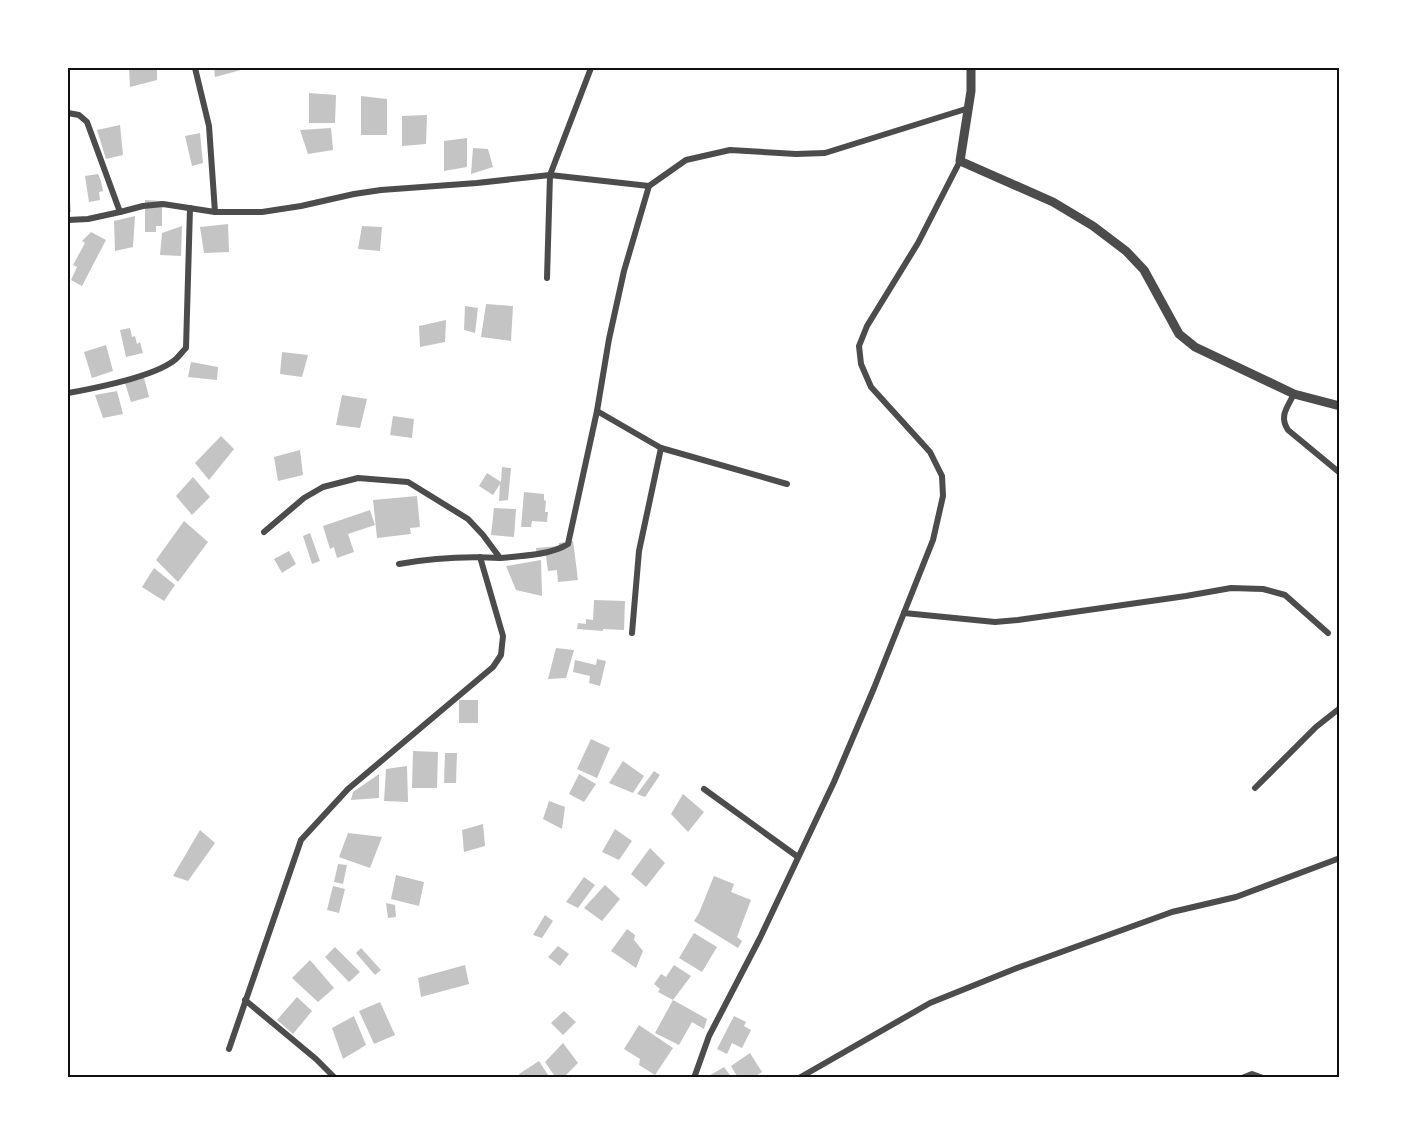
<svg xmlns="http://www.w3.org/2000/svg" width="1407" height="1145" font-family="Inter,sans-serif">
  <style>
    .building { fill: #c4c4c4 }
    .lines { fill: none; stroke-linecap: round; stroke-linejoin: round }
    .minor { stroke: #4c4c4c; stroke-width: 6 }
    .tertiary { stroke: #4c4c4c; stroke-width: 9 }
    .neatline { fill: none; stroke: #111; stroke-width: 2 }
  </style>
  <rect width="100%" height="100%" fill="#fff"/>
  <g class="building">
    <path d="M129 68H157V80L130 87Z"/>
    <path d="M214 68H240L241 70 215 77Z"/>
    <path d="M309 93 336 95 335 123H309Z"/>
    <path d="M361 96 387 99V135H361Z"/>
    <path d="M427 115 426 144 402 146V116Z"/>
    <path d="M120 125 123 155 106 159 97 130Z"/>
    <path d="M331 128 333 150 308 154 300 130Z"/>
    <path d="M200 133 203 163 192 166 185 136Z"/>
    <path d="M467 138V167L444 171V141Z"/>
    <path d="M473 148 488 149 493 167 471 174Z"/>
    <path d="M98 174 101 181 103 191 99 192 100 200 89 202 85 176Z"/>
    <path d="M68 188H69L71 212H68Z"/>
    <path d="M145 200 162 201V226H156V232H145Z"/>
    <path d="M135 216 133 247 115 251 114 221Z"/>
    <path d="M228 224 229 252 204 253 200 227Z"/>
    <path d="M182 226 181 256 160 255 162 233Z"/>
    <path d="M362 226 382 227 380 251 358 249Z"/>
    <path d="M91 232 106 240 82 286 71 280 77 267 73 265 85 243 82 241Z"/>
    <path d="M486 304 513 306 511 341 481 337Z"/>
    <path d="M465 306 478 308 475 333 464 330Z"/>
    <path d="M446 320 445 342 420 347 419 326Z"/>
    <path d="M130 328 132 337 135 336 137 344 140 342 143 353 126 357 120 330Z"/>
    <path d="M106 345 113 371 92 378 84 352Z"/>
    <path d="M282 352 308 355 302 377 280 374Z"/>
    <path d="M191 362 218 367 217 380 188 377Z"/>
    <path d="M143 374 149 397 131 402 124 380Z"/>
    <path d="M117 391 123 414 103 418 95 395Z"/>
    <path d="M342 395 367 399 360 428 336 425Z"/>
    <path d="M393 416 414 419 412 438 390 435Z"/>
    <path d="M221 436 234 449 209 480 195 463Z"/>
    <path d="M300 450 303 475 278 481 274 457Z"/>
    <path d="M502 467 511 468 508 500 499 501 500 484 493 495 479 486 487 473 501 482Z"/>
    <path d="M193 477 210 497 192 515 176 496Z"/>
    <path d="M524 492 544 494V500L546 501 545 512H548L547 522 532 521 531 527H521Z"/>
    <path d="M417 496 420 527 410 528 411 534 377 538 373 500Z"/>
    <path d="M494 508 516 509 514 537 491 535Z"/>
    <path d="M370 510 375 525 348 534 354 552 337 558 334 547 330 549 323 526Z"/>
    <path d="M184 521 208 542 178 582 156 560Z"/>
    <path d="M310 533 320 561 312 564 303 536Z"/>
    <path d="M573 541 578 580 558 582 557 570 548 571 546 556 537 557 536 548 559 546V543Z"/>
    <path d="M289 551 296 564 282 573 274 559Z"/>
    <path d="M541 560 542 596 516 590 506 566Z"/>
    <path d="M154 568 175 585 164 601 142 587Z"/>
    <path d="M594 600 625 601 624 630 603 629V631L577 629 578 623 586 624V619L593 620Z"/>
    <path d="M556 648 574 650 566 678 548 679Z"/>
    <path d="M597 659 606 661 600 686 589 683 590 676 573 672 575 660 596 665Z"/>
    <rect x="459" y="700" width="19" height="23"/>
    <path d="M591 739 610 748 597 778 577 769Z"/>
    <path d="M413 751 438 752 437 788H412Z"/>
    <path d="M445 753H457L456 783H444Z"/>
    <path d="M623 761 644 776 633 793 609 783Z"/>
    <path d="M407 766 408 802 384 801 386 769Z"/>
    <path d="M654 771 660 775 645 797 637 794Z"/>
    <path d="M379 774V798L351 800 353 792Z"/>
    <path d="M579 774 596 784 584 802 569 794Z"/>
    <path d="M683 794 704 812 688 832 671 814Z"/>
    <path d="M549 801 565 807 562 829 543 819Z"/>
    <path d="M483 824 485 846 464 852 462 830Z"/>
    <path d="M615 829 632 841 619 860 602 852Z"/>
    <path d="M200 830 215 843 188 881 173 876Z"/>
    <path d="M348 833 382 837 370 868 339 857Z"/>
    <path d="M650 848 665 863 646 887 631 874Z"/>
    <path d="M338 864 347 865 343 884 334 882Z"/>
    <path d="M396 875 424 882 419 906 391 899Z"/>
    <path d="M714 876 734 884 731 892 751 900 737 937 742 941 738 948 694 921 699 913Z"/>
    <path d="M584 877 595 885 578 908 566 902Z"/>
    <path d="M605 885 620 899 602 921 584 908Z"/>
    <path d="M333 886 345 889 339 913 327 910Z"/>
    <path d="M386 903 395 905 396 917 388 918Z"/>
    <path d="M545 915 553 921 542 938 533 935Z"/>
    <path d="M627 929 635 935 634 940 643 951 636 968 611 951Z"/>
    <path d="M694 933 717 947 702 972 679 958Z"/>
    <path d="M558 946 569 954 560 966 548 957Z"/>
    <path d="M335 947 360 972 349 982 325 957Z"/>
    <path d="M361 948 381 970 375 975 356 953Z"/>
    <path d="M310 960 334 988 318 1002 292 978Z"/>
    <path d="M465 965 469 984 421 997 418 978Z"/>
    <path d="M674 965 691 976 673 1000 707 1019 704 1029 692 1022 679 1045 655 1033 673 1000 658 992 660 989 654 984 661 974 666 977Z"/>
    <path d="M297 997 312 1011 293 1034 277 1020Z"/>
    <path d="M380 1002 395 1035 374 1044 359 1011Z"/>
    <path d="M564 1011 576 1022 563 1035 551 1023Z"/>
    <path d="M354 1016 366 1045 343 1059 332 1028Z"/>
    <path d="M734 1016 746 1022 744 1026 751 1030 742 1048 732 1043 727 1054 717 1049Z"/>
    <path d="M639 1025 673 1048 655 1075 639 1065 640 1059 624 1049Z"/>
    <path d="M563 1043 578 1063 563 1078H556L545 1062Z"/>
    <path d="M750 1053 762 1072 753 1078H738L731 1066Z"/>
    <path d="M539 1061 550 1078H521L519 1074Z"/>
    <path d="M724 1067 732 1078H710L709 1076Z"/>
  </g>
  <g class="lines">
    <g class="minor">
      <path d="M195 68 209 126 215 212"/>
      <path d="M68 113 79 115 87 122 120 212"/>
      <path d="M68 220 88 219 120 212 143 206 163 204 215 212H262L301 206 354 194 381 190 477 183 550 175 649 186"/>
      <path d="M547 278 550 175 591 68"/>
      <path d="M68 393C96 388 155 377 176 359 179 356 183 351 186 348L190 208"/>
      <path d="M1294 394C1287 408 1279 416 1288 430L1340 473"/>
      <path d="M597 411 661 448 787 484"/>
      <path d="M264 532 304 498 323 487 358 478 408 482 468 519 483 535 500 558C521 556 551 555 568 544L597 411 609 339 624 271 649 186 686 160 730 150 796 154 825 153 969 108"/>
      <path d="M399 564C432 558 466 556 500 558"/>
      <path d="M904 613 995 622 1018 620 1186 596 1231 588 1263 589 1285 595 1328 633"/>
      <path d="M632 633 639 551 661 448"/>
      <path d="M1255 788 1316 727 1340 708"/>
      <path d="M704 789 798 857"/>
      <path d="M245 1000 316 1059 335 1078"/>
      <path d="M229 1049 301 840 348 789 493 667 501 655 503 636 480 557"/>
      <path d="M694 1078 709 1036 760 938 834 782 874 688 933 540 943 496 942 476 930 452 871 387 861 364 859 346 867 326 918 243 960 161"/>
      <path d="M799 1078 930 1003 1017 968 1172 912 1236 897 1340 858"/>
      <path d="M1242 1078 1252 1074 1263 1078"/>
    </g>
    <path class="tertiary" d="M971 68V91L960 161 1053 202 1093 226 1126 251 1144 270 1179 334 1195 347 1294 394 1340 406"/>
  </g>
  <rect width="1407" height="1145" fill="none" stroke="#ffffff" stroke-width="138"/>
  <rect x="69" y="69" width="1269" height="1007" class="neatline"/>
</svg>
